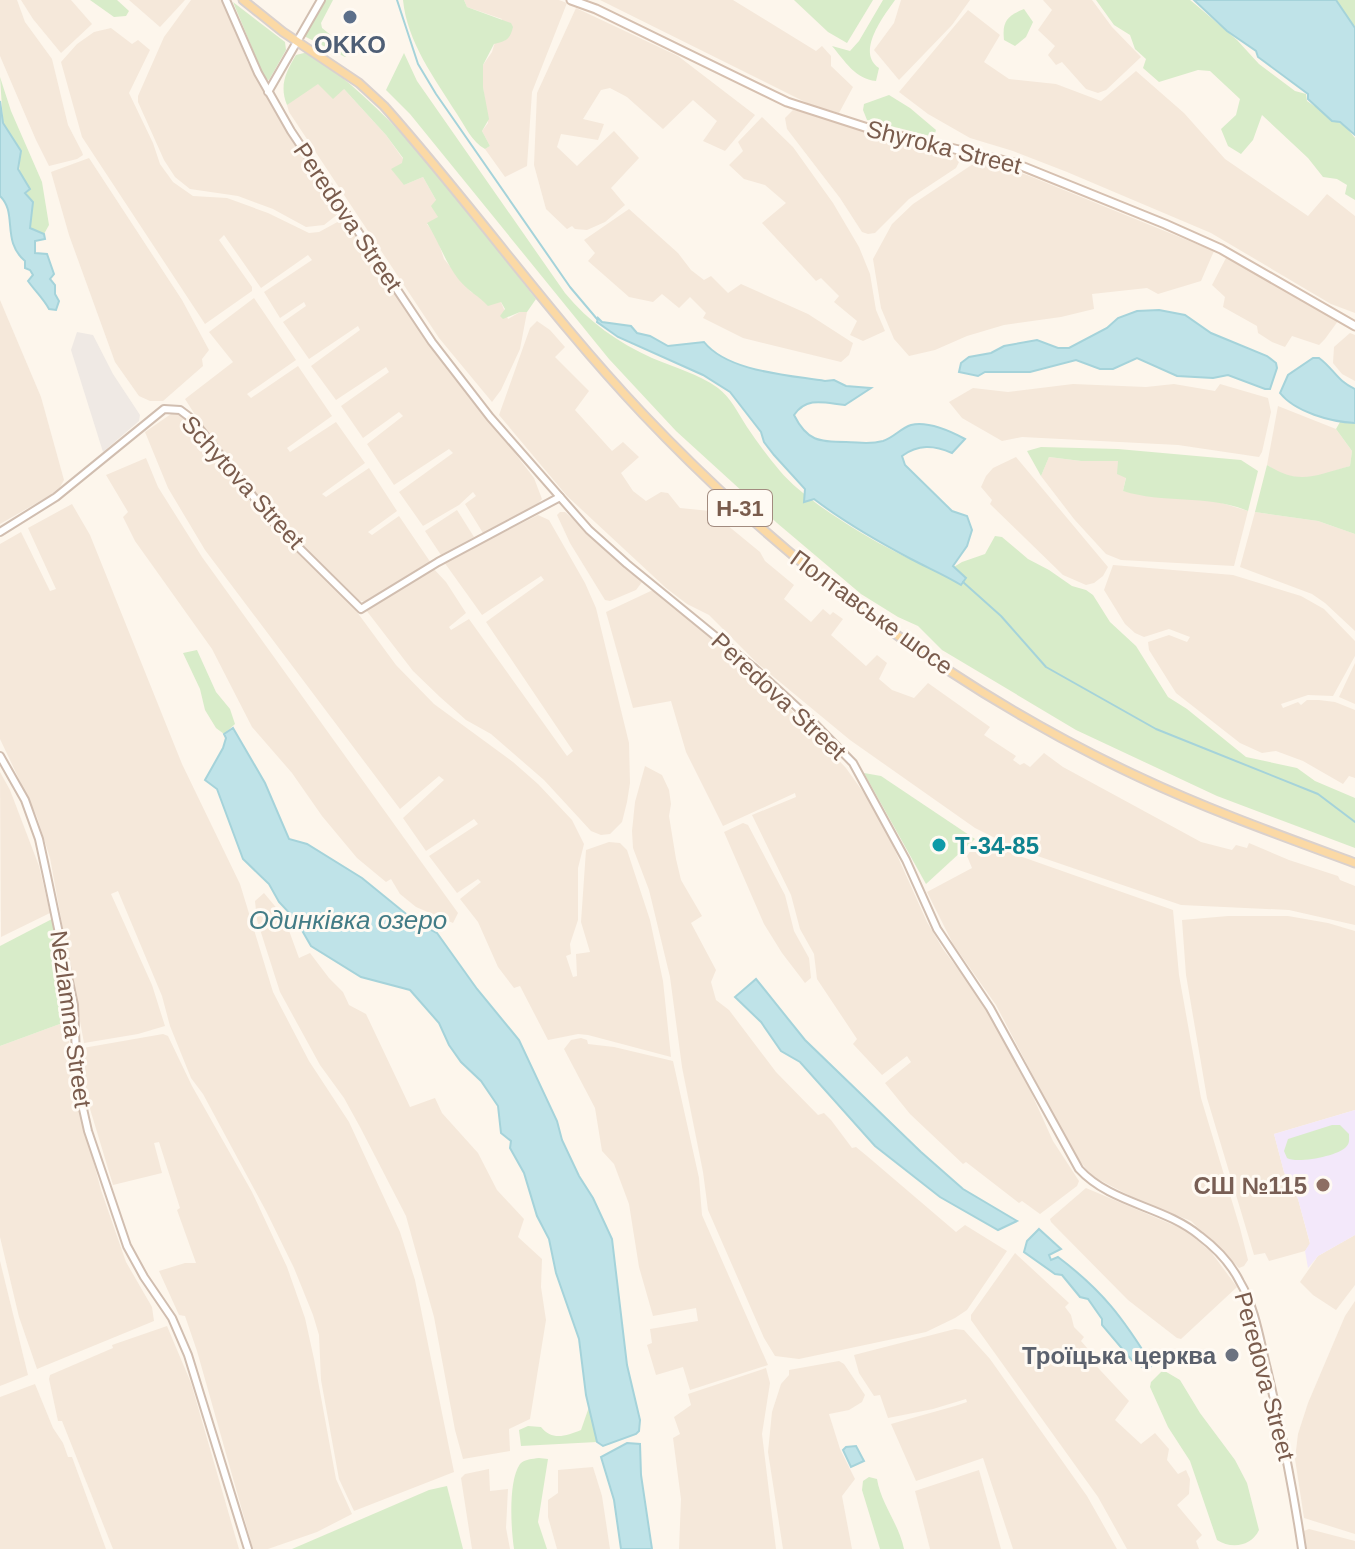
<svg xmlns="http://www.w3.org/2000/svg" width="1355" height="1549" font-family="Helvetica,sans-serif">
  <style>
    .residential { fill: #f5e8da }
    .industrial { fill: #efe9e4 }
    .education { fill: #f3e8fa }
    .green { fill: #d8ecc9 }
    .water { fill: #bfe3e8; stroke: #a5d3da; stroke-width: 2 }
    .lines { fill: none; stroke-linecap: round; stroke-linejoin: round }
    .stream { stroke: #a5d3da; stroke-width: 2 }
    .tertiary-casing { stroke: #d1beb0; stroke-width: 10 }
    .secondary-casing { stroke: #d6c0b0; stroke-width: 11 }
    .primary-casing { stroke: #dad1cd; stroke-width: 11 }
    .tertiary { stroke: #fff; stroke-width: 6 }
    .secondary { stroke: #fff; stroke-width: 7 }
    .primary { stroke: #fbd9a5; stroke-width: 7 }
    .service-dot { fill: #5c6f8a; stroke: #fffaf3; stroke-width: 3 }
    .culture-dot { fill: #0f9aa8; stroke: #fffaf3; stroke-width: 3 }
    .education-dot { fill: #8d6e63; stroke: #fffaf3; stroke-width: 3 }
    .worship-dot { fill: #6b7280; stroke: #fffaf3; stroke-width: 3 }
    .labels { text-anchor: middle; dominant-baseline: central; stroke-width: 6; stroke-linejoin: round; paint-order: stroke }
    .shield { fill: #fffaf3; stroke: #a28b7f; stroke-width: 2 }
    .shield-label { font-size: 22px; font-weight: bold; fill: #7a5c4d }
    .service-label { font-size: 24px; font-weight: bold; fill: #4e5e75; stroke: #fffaf3 }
    .street-label { font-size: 24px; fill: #7a5c4d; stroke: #fffaf3 }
    .culture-label { font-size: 24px; font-weight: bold; fill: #0d838f; stroke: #fffaf3; text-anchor: start }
    .education-label { font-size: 24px; font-weight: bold; fill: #785e54; stroke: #fffaf3; text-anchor: end }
    .worship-label { font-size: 24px; font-weight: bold; fill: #5b616d; stroke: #fffaf3; text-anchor: end }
    .water-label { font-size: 26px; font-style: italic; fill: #437c86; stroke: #fffaf3 }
  </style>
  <rect width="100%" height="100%" fill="#fdf6ec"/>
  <g class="residential">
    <path d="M0 0H17L25 22 52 59 68 125 82 152 83 155 77 159 49 166 36 140 0 56Z"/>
    <path d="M21 0H71L92 24 61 53 33 19Z"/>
    <path d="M129 0H185L160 27Z"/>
    <path d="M191 0H222L248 63 338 214 324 225 306 227 273 209 238 196 190 189 175 177 164 160 138 102V96L164 37Z"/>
    <path d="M464 0H559L567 3 532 92 527 166 505 177 485 149 490 146 482 131 488 123 483 87V65L492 52 502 19 467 7Z"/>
    <path d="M600 0H733L816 51 822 46 831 56V66L853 87 839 113 811 105Z"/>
    <path d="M901 0H970L952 25 899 80 874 50 894 23Z"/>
    <path d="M1043 0H1092L1112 27 1141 57 1106 90 1098 93 1086 89 1062 62 1056 65 1048 55 1055 46 1038 30 1052 10Z"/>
    <path d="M576 8 678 56 755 115 725 151 703 141 717 121 693 100 663 129 627 97 610 88 601 90 583 119 604 124 598 140 561 134 557 147 577 166 614 131 639 158 611 188 625 205 605 222 587 230 575 229 572 226 567 229 546 209 534 165 537 93Z"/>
    <path d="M968 10 1000 35 984 62 1009 79 1056 84 1101 101 1136 71 1184 113 1225 159 1308 216 1327 194 1355 216V313L1331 304 1211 233 1067 172 1013 151 970 138 928 114 899 92Z"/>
    <path d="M111 28 132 44 138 40 150 50 129 93 153 143 160 164 173 182 193 196 227 198 268 213 309 233 319 232 343 219 431 344 534 478 542 499 534 508 483 533 465 504 476 496 473 492 459 505 423 526 399 492 453 453 449 449 394 485 367 444 403 416 399 412 363 438 341 406 389 372 386 367 336 400 311 366 360 330 358 326 309 359 283 322 306 306 304 302 280 318 264 292 312 260 308 255 261 288 224 235 219 240 252 287V291L205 324 82 137 61 62 77 44 94 32Z"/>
    <path d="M319 83 344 89 386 135 403 159 404 185 423 177 436 200 438 218 427 224 437 238 444 259 471 292 501 302 508 319 520 312H527L520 349 501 390 492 402 439 338 289 112 287 105 290 101Z"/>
    <path d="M793 110 817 115 867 132 959 152V162L956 168 909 199 875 233 868 234 862 232 840 198 787 129 785 118Z"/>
    <path d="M762 117 793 147 833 203 859 247 870 274 876 310 885 331 863 341 850 335 857 321 834 302 839 296 821 278 816 281 762 223 786 203 765 185 744 179 729 165 743 151 738 142Z"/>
    <path d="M89 158 182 300 209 350 202 359 203 366 163 401H150L139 396 115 362 69 235 51 172Z"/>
    <path d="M979 160 1027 175 1214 251 1201 281 1158 294 1147 288 1092 294 1094 309 1061 317 1004 325 967 336 935 350 909 356 894 339 881 308 873 259 892 224 913 204Z"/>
    <path d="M629 209 678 253 691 270 704 280 711 276 728 293 741 284 808 314 853 343 849 355 841 362 743 338 703 318 706 313 690 297 679 308 662 294 653 302 629 297 588 261 595 253 584 240Z"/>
    <path d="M1227 256 1306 299 1338 321 1325 339 1319 345 1292 336 1285 347 1272 342 1258 333 1257 326 1223 307 1225 297 1212 285Z"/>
    <path d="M254 298 296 360 247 394 251 398 298 366 332 416 287 448 290 452 336 422 365 463 322 494 326 497 369 468 397 511 368 532 372 535 399 516 431 563 365 602 357 600 276 520 213 443 185 399 233 362 209 332Z"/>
    <path d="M0 300 41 397 64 480 60 487 49 496 0 524Z"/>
    <path d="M537 321 550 330 565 347 555 357 589 391 575 410 612 451 623 442 639 457 621 473 633 491 646 501 661 492 668 493 680 508 710 511 760 552 765 561 794 585 784 599 811 622 823 609 830 615 833 612 843 619 831 635 866 666 877 655 887 663 879 679 892 690 914 698 928 683 990 727 984 735 1016 756 1013 760 1020 765 1024 763 1030 767 1044 753 1063 767 1201 842 1232 850 1236 845 1247 848 1249 843 1289 860 1338 876 1340 880 1355 886V925L1289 910 1181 905 1017 849 975 828 850 740 757 663 709 615 687 604 666 588 567 496 499 415 530 328Z"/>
    <path d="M1350 333 1355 335V381L1342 374 1333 363 1334 347Z"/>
    <path d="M1073 384 1146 387 1174 384 1215 391 1220 384 1268 398 1271 412 1262 452 1259 457 1178 445 1022 437 1002 441 962 418 949 402 973 388 1008 392Z"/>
    <path d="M1278 406 1336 429 1352 451 1350 466 1309 479 1282 475 1267 465Z"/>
    <path d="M171 414H180L190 420 266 523 320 572 357 612 396 665 434 704 513 762 538 784 572 820 584 844 578 868V920L570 944 571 954 566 956 573 977 577 976 576 954 590 952 581 922 586 850 609 842 620 843 627 850 650 920 663 981 671 1057 588 1035 578 1034 548 1040 520 986 514 988 498 967 478 922 460 899 481 882 478 879 457 893 429 856 478 824 474 819 426 851 403 818 444 780 439 776 400 809 205 550 168 488 145 432Z"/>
    <path d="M1016 457 1108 567 1103 576 1094 583 1086 585 1063 575 990 504 992 500 981 487 986 476 993 468Z"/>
    <path d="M1049 457 1081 461H1119L1126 477 1123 491 1212 500 1248 511 1234 566 1121 560 1106 554 1074 519 1041 476Z"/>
    <path d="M146 458 158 487 202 557 458 913 453 923 416 907 400 894 391 879 386 882 357 858 322 816 292 773 252 727 212 649 135 541 123 517 128 512 106 475Z"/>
    <path d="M72 504 90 535 182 764 240 884 273 992 309 1061 349 1122 400 1232 415 1280 454 1472 354 1511 339 1479 321 1380 319 1335 313 1315 294 1268 266 1211 203 1094 191 1078 170 1026 162 996 118 891 111 894 152 985 165 1026 138 1034 84 1043 50 858 37 817 0 739V544L21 532 50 591 56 589 28 528Z"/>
    <path d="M457 510 474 537 441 555 425 531Z"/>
    <path d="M560 512H565L642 582 636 590 610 601 605 600 570 543 557 515Z"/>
    <path d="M1255 512 1318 521 1355 534V631L1325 603 1312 594 1240 567Z"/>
    <path d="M538 515 549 520 585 583 596 608 629 743 630 783 627 802 622 822 610 834 601 835 591 831 544 780 491 734 466 720 440 697 413 671 366 610 433 568 446 582 466 613 449 627 451 630 469 619 567 756 573 751 486 622 544 580 541 576 482 615 444 562Z"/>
    <path d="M1113 565 1233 575 1301 596 1324 609 1355 641V656L1333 696 1308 695 1281 704 1283 708 1298 702 1301 705 1307 700H1319L1335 702 1355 710V778L1349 776 1343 784 1303 761 1276 751 1262 753 1240 743 1176 693 1149 650 1148 642 1169 635 1187 642 1190 637 1169 629 1144 637 1135 633 1125 624 1104 590Z"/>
    <path d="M655 589 777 695 846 768 868 799 888 835 927 922 943 949 987 1008 1016 1059 1053 1141 1079 1181 1077 1186 1040 1214 1022 1201 1019 1203 966 1162 963 1164 910 1114 885 1083 911 1062 907 1056 882 1075 853 1044 857 1039 817 979 814 954 800 929 791 895 752 815 796 797 795 793 723 826 686 752 671 701 633 708 606 612Z"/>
    <path d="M1355 663V704L1339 697Z"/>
    <path d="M645 766 662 775 669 790 671 804 669 816 676 859 681 880 702 916 691 923 716 970 711 982 716 1000 729 1010 776 1072 818 1115 824 1113 831 1120 852 1148 856 1147 867 1156 956 1232 965 1225 1007 1251 967 1310 955 1318 926 1332 799 1359 775 1356 764 1338 708 1210 703 1172 682 1067 670 977 649 890 633 848 632 831 635 802Z"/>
    <path d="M0 772 10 790 39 866 50 913 1 937Z"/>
    <path d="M743 823 748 825 785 895 794 931 809 958 811 978 805 983 782 953 764 924 724 832Z"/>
    <path d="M977 841 1173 910 1179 975 1201 1098 1240 1228 1248 1260 1244 1266 1239 1268 1191 1221 1138 1200 1092 1176 1074 1154 996 1005 953 944 927 892 972 868 967 856Z"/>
    <path d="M264 893 284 917 299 958 310 953 329 978 343 992 349 1005 366 1014 410 1107 435 1098 442 1113 478 1153 497 1190 524 1219 518 1237 542 1259 541 1287 546 1320 530 1419 509 1429 510 1451 463 1459 455 1430 434 1317 406 1216 360 1127 344 1098 320 1065 280 992 257 920 255 901Z"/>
    <path d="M1228 916H1288L1328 923 1355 931V1110L1274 1134 1284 1172 1298 1199 1310 1244 1305 1251 1269 1261 1265 1253 1254 1255 1207 1098 1186 975 1182 920Z"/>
    <path d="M68 1021 71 1077 101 1190 126 1262 152 1307 154 1321 37 1369 19 1317 0 1237V1046Z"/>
    <path d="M163 1034 168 1036 192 1086 252 1192 287 1267 305 1318 314 1359 336 1479 352 1514 317 1532 268 1549H253L197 1351 185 1316 179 1315 159 1271 185 1263H196L177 1210 180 1208 159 1142 154 1143 162 1173 113 1185 84 1089 79 1060 83 1048Z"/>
    <path d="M581 1038 587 1040 588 1044 614 1047 673 1061 699 1178 702 1215 768 1365 690 1390 683 1367 656 1375 647 1345 652 1343 650 1329 698 1321 696 1308 653 1316 639 1267 629 1204 614 1164 602 1151 595 1108 564 1049 571 1040Z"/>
    <path d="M1086 1188 1185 1230 1211 1252 1237 1287 1181 1339 1177 1338 1128 1300 1051 1222 1050 1219Z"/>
    <path d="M1355 1235V1285L1336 1310 1313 1295 1300 1282 1318 1256Z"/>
    <path d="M1015 1253 1069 1303 1065 1307 1071 1315 1074 1327 1084 1337 1081 1341 1088 1349 1087 1356 1129 1401 1115 1420 1141 1444 1155 1433 1169 1449 1167 1460 1178 1474 1186 1470 1190 1479 1189 1494 1177 1505 1202 1535 1196 1541 1199 1549H1127L1098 1497 971 1320V1315Z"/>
    <path d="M0 1261 28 1375 0 1386Z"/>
    <path d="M1355 1301V1534L1304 1518 1295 1459 1298 1434 1308 1403 1345 1316Z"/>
    <path d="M167 1326 191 1383 239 1549H113L62 1421H58L49 1379 50 1375 113 1348 112 1345Z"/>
    <path d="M955 1329 964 1330 990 1359 1087 1496 1117 1549H1013L983 1458 916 1481 891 1424 955 1406 967 1402 966 1399 933 1409 888 1418 880 1395 874 1396 859 1373 854 1355Z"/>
    <path d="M839 1361 844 1364 865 1395 862 1402 849 1410 829 1414 840 1449 855 1479 842 1496 852 1549H783L768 1452 772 1412 781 1384 789 1375V1370Z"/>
    <path d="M766 1368 770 1383 762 1434 776 1549H679L681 1499 673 1438 680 1434 674 1417 691 1405 688 1394Z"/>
    <path d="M35 1384 53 1428 63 1443 68 1457H72L106 1549H0V1397Z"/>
    <path d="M593 1467 602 1496 610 1549H557L548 1517V1500L558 1493V1470Z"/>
    <path d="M489 1469 490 1491 508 1489 506 1528 510 1549H472L461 1478 465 1474Z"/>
    <path d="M979 1470 1001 1549H930L915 1491Z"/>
    <path d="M1309 1529 1355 1541V1549H1306L1304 1531Z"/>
  </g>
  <path class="industrial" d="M77 332 93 335 113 374 140 415 139 421 103 452 71 350Z"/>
  <path class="education" d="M1355 1110V1235L1318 1256 1308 1268 1305 1251 1310 1243 1298 1199 1284 1172 1274 1134Z"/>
  <g class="green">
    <path d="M90 0H117L129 11 126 16 114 17Z"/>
    <path d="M324 0H333L321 23 322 28 348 49 349 53 345 57 304 36C305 23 318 12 324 0Z"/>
    <path d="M403 0H464L467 7 511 23 513 27C510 40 506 41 494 44L483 65V87L489 119 482 131 490 146 485 149C472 142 465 126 457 114 435 79 407 42 403 0Z"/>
    <path d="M794 0H873L847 43 828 32Z"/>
    <path d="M883 0H895C883 17 856 52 879 68L876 81C855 79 845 61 832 46L850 51 859 41Z"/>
    <path d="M1096 0H1190L1195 4 1237 40 1259 64 1295 91 1306 94 1307 101 1347 128 1355 138V200L1345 194 1347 185 1337 179 1323 177 1308 158 1262 115 1253 140 1241 154 1228 146 1221 129 1236 115 1240 99 1210 71 1198 70 1159 82 1143 68 1146 59 1135 49 1130 35 1114 25Z"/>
    <path d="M1336 0H1355V28Z"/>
    <path d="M233 2 285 42 286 50 269 80 265 79Z"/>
    <path d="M1024 9 1033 22 1026 37 1015 46 1004 40C1002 21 1007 16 1024 9Z"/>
    <path d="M308 52C401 115 467 212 536 299L527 312H520L503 319 500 316 505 309 501 302 488 306C479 296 468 291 459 280 445 262 439 242 427 223L438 217 431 206 436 200 423 177 404 185 391 169 402 163 403 158 386 135 344 89 333 99 318 84 287 105C279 85 286 72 296 55Z"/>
    <path d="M404 53 417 81 565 293C589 322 617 342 652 358 673 367 699 374 718 388 731 398 738 413 747 427 757 442 768 457 780 471 809 506 900 559 944 573L962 562 985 554 995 536 1002 537 1028 559 1049 570 1072 586 1086 590 1093 595 1110 622 1136 646 1168 697 1187 709 1246 757 1297 768 1315 781 1355 798V848L1217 796 1076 730 942 650 918 626 898 617 861 594 777 523 676 431 609 359 410 114 386 90Z"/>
    <path d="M0 77 11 111 42 182 49 225 44 234 30 229 33 202C20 187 17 170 21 151L3 123Z"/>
    <path d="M889 95 910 108 936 130 934 137 867 120 863 110 864 104Z"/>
    <path d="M1340 422 1355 423V534L1318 521 1255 512 1267 465C1300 486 1315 475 1350 466L1352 451 1336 429Z"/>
    <path d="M1041 447 1118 449 1241 460 1258 471 1248 511C1207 494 1164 504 1123 491L1126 478 1117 474 1118 461H1081L1049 457 1041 476 1027 451Z"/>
    <path d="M197 650 216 692 230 709 235 724 224 734 216 728 205 710 200 689 183 653Z"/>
    <path d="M864 773 881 776 975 839 926 884Z"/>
    <path d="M52 919 69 1006 68 1021 0 1046V946Z"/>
    <path d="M1332 1125H1340L1349 1134C1349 1140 1350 1143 1346 1147 1338 1156 1297 1164 1287 1158L1284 1151 1288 1139Z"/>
    <path d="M1163 1370 1180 1380 1200 1413 1235 1460 1247 1483 1259 1530C1251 1547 1231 1549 1217 1540L1190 1461 1168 1427 1150 1387 1151 1382Z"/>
    <path d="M589 1407 597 1442 521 1446 519 1430 528 1426 541 1427C552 1441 566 1436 581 1430Z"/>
    <path d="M539 1458 548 1459 538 1522 547 1549H514C511 1529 508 1481 520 1464 525 1459 532 1459 539 1458Z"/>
    <path d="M869 1477 877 1479C881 1504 899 1524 904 1549H880L862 1490 863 1481Z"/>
    <path d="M447 1486 463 1549H292L429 1490Z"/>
  </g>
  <g class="water">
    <path d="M1194 0H1336L1355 28V135L1340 122 1332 121 1308 99V94L1258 57 1256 51 1227 31Z"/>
    <path d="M0 101 3 123 21 151 18 169 30 189 25 193 33 202 30 228 44 234 45 239 35 241V253L47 254 54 274 50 279 55 285V294L59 301 56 310 49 309C43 298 35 291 28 281L33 275 30 270 25 268V261C1 241 18 213 0 196Z"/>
    <path d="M1159 310 1185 315 1211 333 1267 356 1276 363 1277 368 1270 389H1265L1228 375 1213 378 1177 376 1137 358 1113 369H1100L1076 360 1030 372H985L978 376 959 372 961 363 969 357 991 353 1004 346 1037 340 1058 348H1069L1107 328 1118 318 1137 311Z"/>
    <path d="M598 318 602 322 631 326 637 333 650 336 668 346 704 342C728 372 789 375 825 381L834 380 846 386 871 388 845 405C825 403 807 396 794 415 807 441 819 442 846 442 859 442 868 445 883 441 893 438 901 428 911 425 928 421 950 431 965 439L952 453C934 445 918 444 902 456L905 465 952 511 967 516 972 530 967 546 953 566 966 578 961 585C945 575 928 568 911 559 877 541 844 522 814 499L804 502 805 489 774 455 764 442 761 432 730 392 703 375 618 337 597 322Z"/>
    <path d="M1313 358H1319C1334 369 1337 381 1355 389V423C1331 422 1295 412 1280 393L1288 375Z"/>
    <path d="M233 728 265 783 289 839 307 844 362 878 416 922 437 933 477 989 519 1040 557 1121 562 1140 579 1176 593 1198 612 1239 627 1365 640 1420 639 1431 636 1434 603 1446 597 1442 586 1395 579 1339 556 1273 549 1239 537 1216 524 1173 510 1148 511 1141 501 1133 498 1106 481 1081 461 1062 449 1045 439 1023 410 990 361 977 311 946 296 920 279 902 269 884 243 859 217 789 205 780 223 748 226 738 224 734Z"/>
    <path d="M756 979 805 1040 921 1152 963 1189 1017 1221 998 1230 940 1197 875 1146 800 1062 781 1051 761 1022 735 997Z"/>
    <path d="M1039 1229 1061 1249 1049 1255 1051 1260 1058 1257C1103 1291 1123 1318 1152 1365L1148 1369 1135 1364 1102 1325V1319L1088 1299 1080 1297 1062 1275 1055 1274 1024 1252 1027 1241Z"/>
    <path d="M627 1443 640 1444 641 1475 652 1549H621L614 1500 601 1457Z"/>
    <path d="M856 1446 864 1461 851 1467 843 1450 846 1447Z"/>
  </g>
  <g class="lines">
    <g class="stream">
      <path d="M397 0 418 64 436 94 570 287 597 319"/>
      <path d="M963 582 1001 616 1046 667 1156 729 1318 794 1355 822"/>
    </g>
    <g class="tertiary-casing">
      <g id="tertiary">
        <path d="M226 0 258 73 291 131 432 342 490 417 589 530 627 564 753 667 810 719 853 763 906 860 937 929 990 1008 1079 1169C1111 1204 1164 1206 1200 1236 1216 1248 1231 1264 1240 1282 1255 1307 1260 1341 1267 1369 1281 1429 1293 1488 1302 1549"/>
        <path d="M268 92 321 0"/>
        <path d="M0 532 56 497 164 409 180 410 192 419 274 523 361 609 438 562 560 497"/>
        <path d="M0 756 25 800 39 839 47 876 74 1005 77 1082 88 1131 127 1246 144 1277 172 1318 188 1355 248 1549"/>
      </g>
    </g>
    <g class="secondary-casing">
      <path id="secondary" d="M571 0 596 9 787 102 874 130 1014 163 1165 224 1221 249 1355 326"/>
    </g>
    <g class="primary-casing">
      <path id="primary" d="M243 0 283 32 359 83 384 106C473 206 551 317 643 414 784 563 953 690 1139 777 1209 810 1282 836 1355 863"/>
    </g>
    <use href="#tertiary" class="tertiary"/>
    <use href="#secondary" class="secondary"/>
    <use href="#primary" class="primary"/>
  </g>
  <circle class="service-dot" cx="350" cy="17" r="8"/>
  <circle class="culture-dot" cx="939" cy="845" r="8"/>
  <circle class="education-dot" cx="1323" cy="1185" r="8"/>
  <circle class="worship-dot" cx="1232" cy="1355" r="8"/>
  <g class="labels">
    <rect class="shield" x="708" y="490" width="64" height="36" rx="6"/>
    <g class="shield-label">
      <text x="740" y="508">Н-31</text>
    </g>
    <g class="service-label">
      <text x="350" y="44">OKKO</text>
    </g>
    <g class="street-label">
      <text transform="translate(944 147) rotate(14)">Shyroka Street</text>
      <text transform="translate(348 217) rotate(56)">Peredova Street</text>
      <text transform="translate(243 482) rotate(48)">Schytova Street</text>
      <text transform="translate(872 612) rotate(36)">Полтавське шосе</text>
      <text transform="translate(779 696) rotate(43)">Peredova Street</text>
      <text transform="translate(71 1019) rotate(82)">Nezlamna Street</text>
      <text transform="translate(1265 1376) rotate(75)">Peredova Street</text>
    </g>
    <g class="culture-label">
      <text x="955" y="845">Т-34-85</text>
    </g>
    <g class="education-label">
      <text x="1307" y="1185">СШ №115</text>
    </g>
    <g class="worship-label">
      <text x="1216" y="1355">Троїцька церква</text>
    </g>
    <g class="water-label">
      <text x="348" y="920">Одинківка озеро</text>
    </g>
  </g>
</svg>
